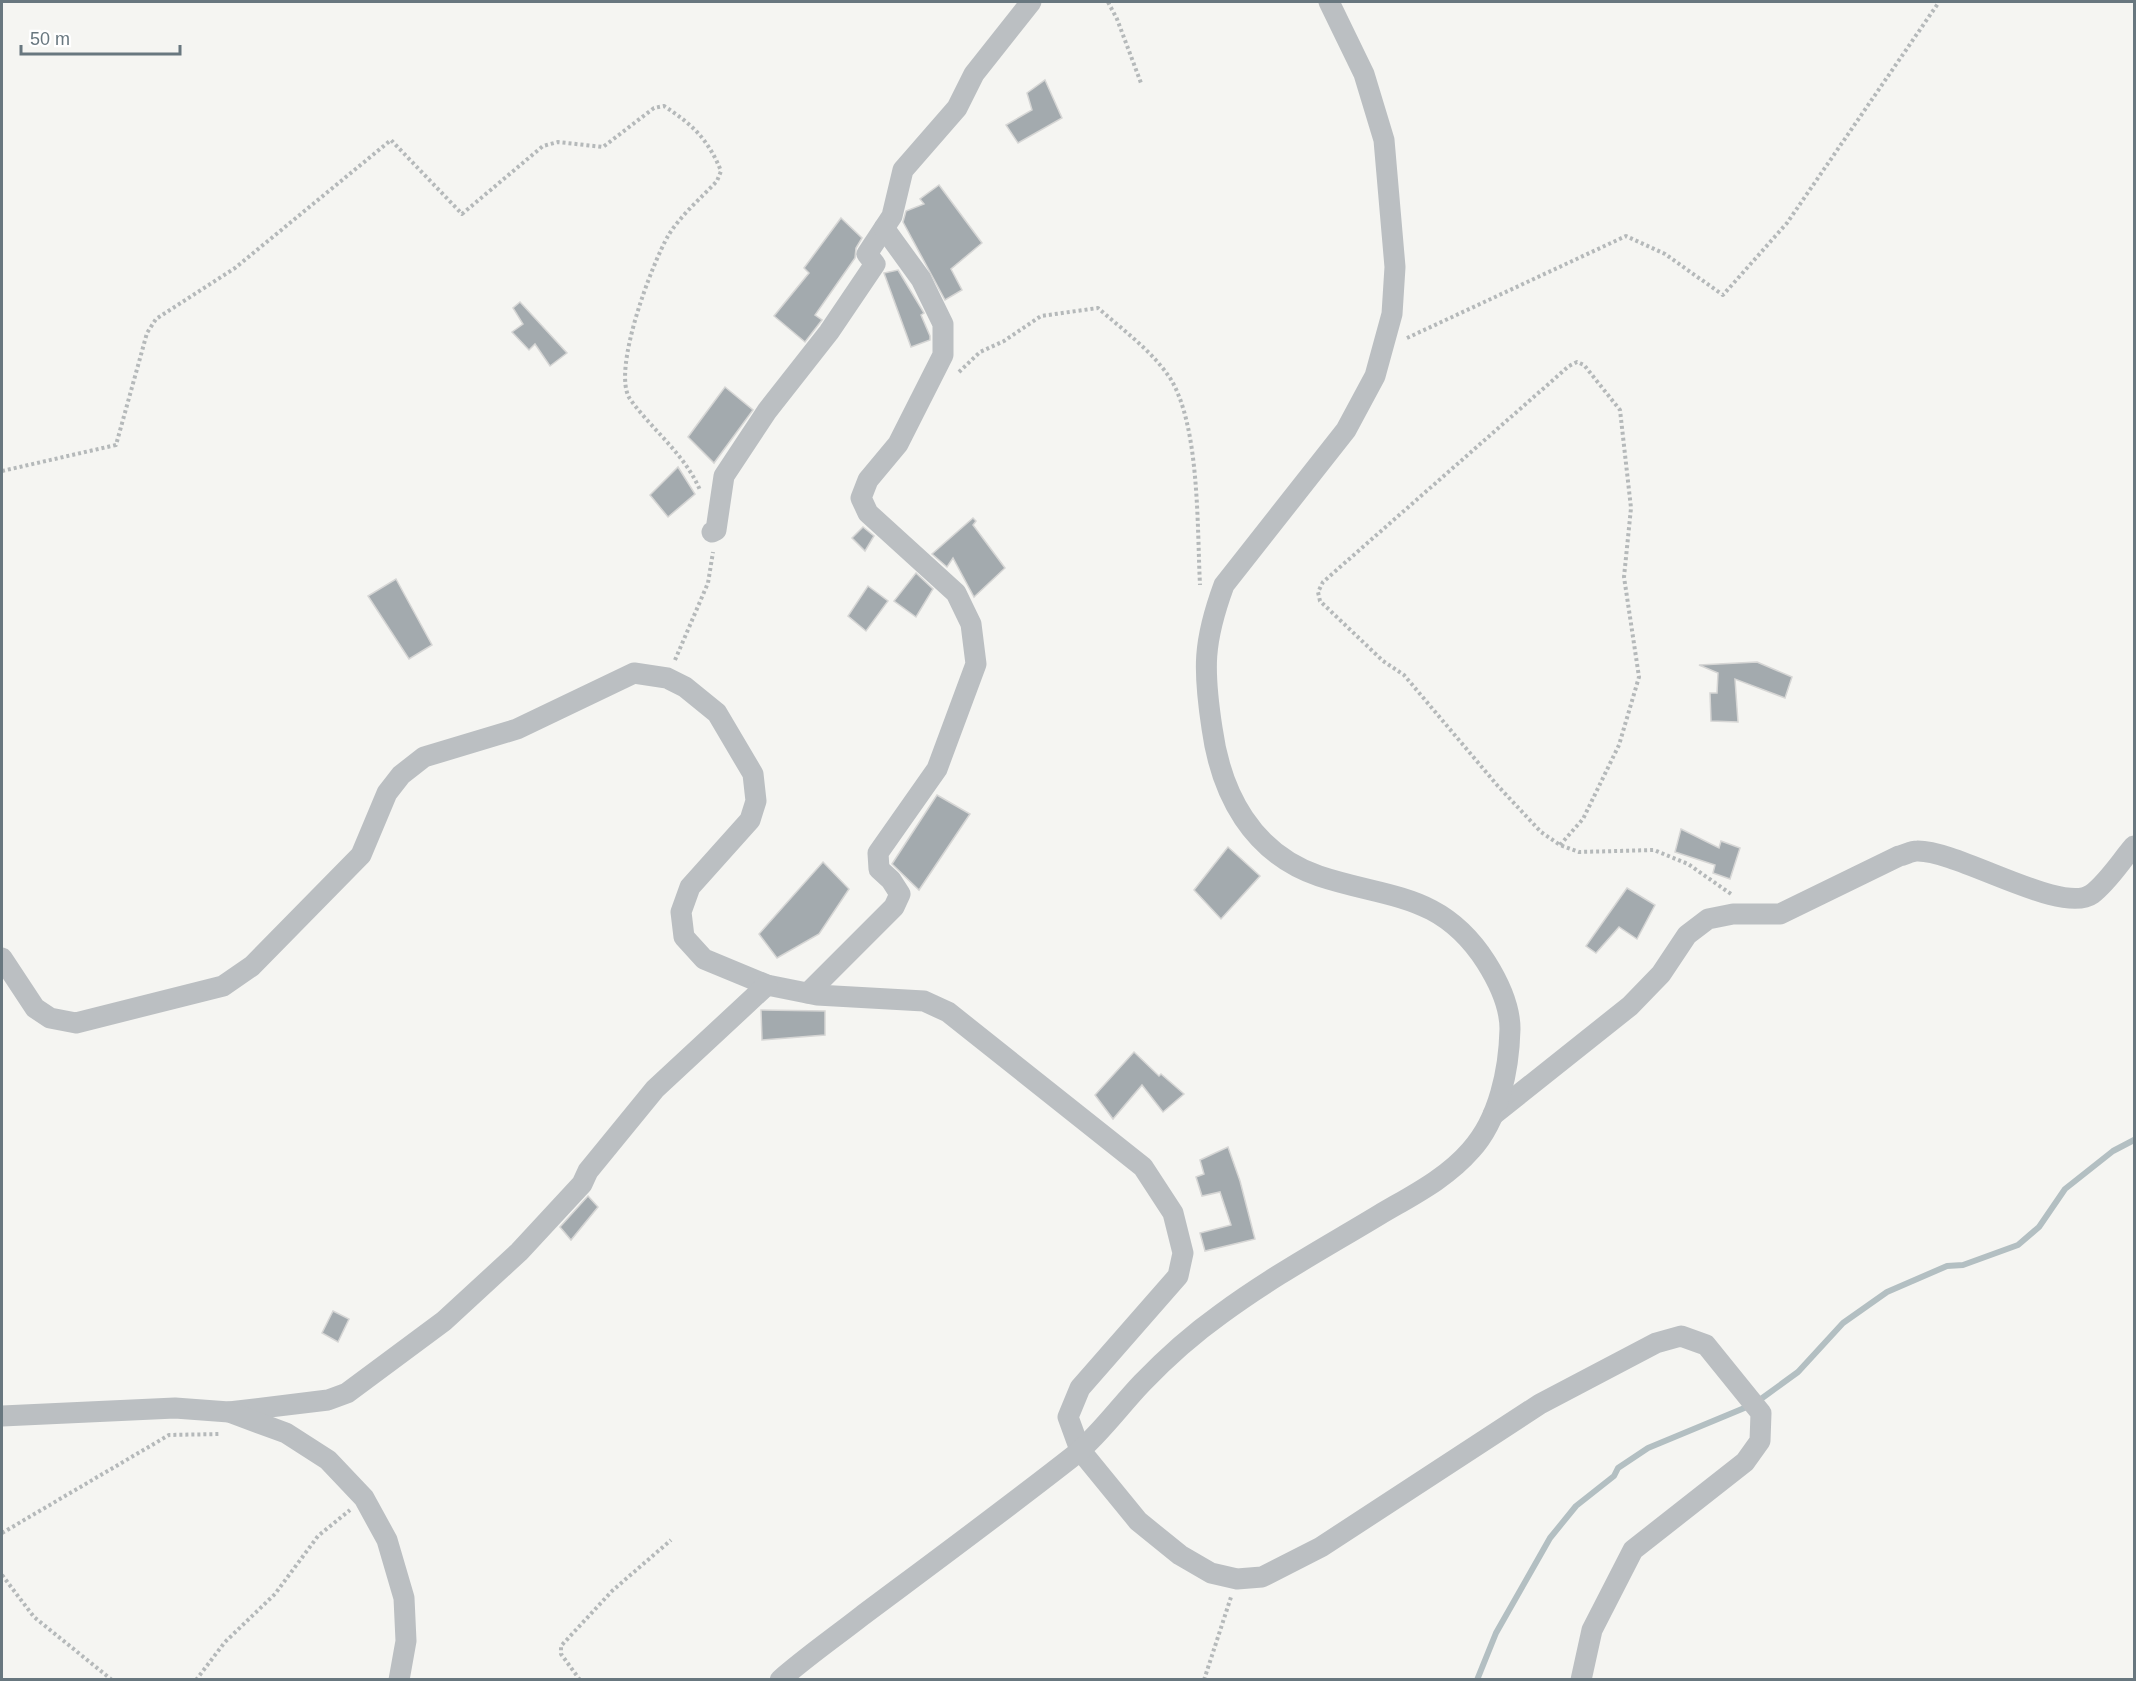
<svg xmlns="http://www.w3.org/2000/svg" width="2136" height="1681" font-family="Arial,sans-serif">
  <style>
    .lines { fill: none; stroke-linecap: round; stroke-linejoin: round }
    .stream { stroke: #b3bfc2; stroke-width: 6 }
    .building { fill: #a3aaae; stroke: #d6d6d5; stroke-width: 1.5 }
    .path { stroke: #b5b9ba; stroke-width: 4; stroke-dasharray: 3 3; stroke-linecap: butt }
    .minor { stroke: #bbbfc2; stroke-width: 21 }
  </style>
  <rect width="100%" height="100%" fill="#f5f5f2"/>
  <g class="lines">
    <path class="stream" d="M1477 1680 1496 1633 1550 1538 1576 1506 1614 1476 1618 1468 1648 1448 1754 1404 1798 1372 1843 1323 1887 1292 1947 1266 1963 1265 2018 1245 2039 1227 2065 1189 2113 1151 2134 1140"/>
  </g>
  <g class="building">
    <path d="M1045 80 1062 118 1018 143 1006 125 1032 110 1027 93Z"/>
    <path d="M939 185 982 243 951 269 962 290 945 300 903 222 906 211 924 204 920 199Z"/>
    <path d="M841 218 862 238 856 248 855 258 815 315 822 320 805 342 774 316 809 273 804 268Z"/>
    <path d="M898 270 924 313 921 315 930 336V340L911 347 884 273Z"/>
    <path d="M520 302 567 353 550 366 535 344 529 350 512 332 523 324 513 308Z"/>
    <path d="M725 387 753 410 714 463 688 437Z"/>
    <path d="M678 467 695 494 668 517 650 495Z"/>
    <path d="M973 518 976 521 973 525 1005 568 974 597 953 558 947 567 932 554Z"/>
    <path d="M863 527 874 536 865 551 852 538Z"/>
    <path d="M916 573 933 589 916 617 894 601Z"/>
    <path d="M396 579 432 645 409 659 368 596Z"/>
    <path d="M868 586 888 601 866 631 848 616Z"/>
    <path d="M1757 662 1792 677 1785 698 1735 679 1738 722 1711 721 1710 693H1717L1718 673 1699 665Z"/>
    <path d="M937 795 970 814 919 890 892 864Z"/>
    <path d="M1681 829 1719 848 1721 841 1740 848 1730 879 1713 873 1715 865 1675 852Z"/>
    <path d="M1228 847 1260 876 1221 919 1194 890Z"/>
    <path d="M823 862 849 889 819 934 777 958 759 934Z"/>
    <path d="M1627 888 1655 905 1637 939 1619 927 1596 953 1586 946Z"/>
    <path d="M761 1010 825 1011V1035L762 1040Z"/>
    <path d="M1134 1052 1159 1076 1161 1074 1184 1094 1163 1112 1142 1085 1113 1119 1095 1095Z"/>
    <path d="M1228 1147 1240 1181 1255 1239 1205 1251 1200 1233 1231 1225 1220 1192 1202 1196 1196 1177 1204 1174 1200 1160Z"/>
    <path d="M588 1196 598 1207 571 1240 560 1227Z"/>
    <path d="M333 1311 349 1319 338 1342 322 1333Z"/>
  </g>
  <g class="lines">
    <g class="path">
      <path d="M1108 2 1117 19 1141 83"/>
      <path d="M1407 338 1626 236 1665 254 1723 295 1787 223 1939 2"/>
      <path d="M959 372 980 352 1004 341 1041 316 1098 308C1123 330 1152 351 1170 378 1200 426 1197 528 1200 585"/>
      <path d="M2 471 116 445 147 333 156 319 235 268 391 140 462 214 543 146 558 142 603 147 654 108 664 106C692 124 708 139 721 171L717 181C701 198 680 216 668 236 652 264 611 371 630 399 652 430 684 453 700 490"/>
      <path d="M675 660 708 583 713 552"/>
      <path d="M1560 845 1583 819 1619 745 1639 677 1624 577 1631 508 1620 410 1584 365 1577 362 1569 366 1323 582 1318 592 1320 601 1383 661 1404 675 1497 785 1541 832 1560 845 1579 852 1654 850 1688 864 1731 894"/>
      <path d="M2 1533 169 1435 220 1434"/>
      <path d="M2 1575 34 1617 112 1680"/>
      <path d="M196 1680 225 1642 275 1594 318 1536 350 1510"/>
      <path d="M580 1680 561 1654V1646L612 1591 671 1540"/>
      <path d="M1204 1680 1231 1597"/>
    </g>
    <g class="minor">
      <path d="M712 532 716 530 724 476 767 411 829 332 875 264 867 254 892 216 903 170 957 108 974 74 1031 2"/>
      <path d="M2 958 35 1008 50 1018 76 1023 223 986 252 966 361 855 387 793 401 775 424 757 517 729 634 673 667 678 685 687 717 713 753 774 756 801 750 820 690 887 681 912 684 937 704 959 767 985 817 995 924 1001 948 1012 1143 1167 1173 1213 1183 1253 1178 1276 1080 1388 1068 1417 1080 1450 1138 1521 1180 1555 1211 1573 1237 1579 1262 1577 1321 1547 1540 1404 1656 1343 1681 1336 1706 1345 1761 1413 1760 1441 1745 1462 1633 1550 1592 1630 1581 1680"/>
      <path d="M808 993 894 907 900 894 891 880 879 869 878 853 937 769 976 664 971 624 956 593 868 513 861 498 868 480 898 444 943 355V324L921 279 884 228"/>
      <path d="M1493 1115 1630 1006 1661 974 1687 935 1708 919 1733 914H1780L1899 856C1905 855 1911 851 1917 851 1958 850 2062 916 2092 894 2108 882 2121 861 2134 846"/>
      <path d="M229 1412 328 1400 347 1393 444 1321 519 1252 582 1184 588 1171 655 1089 767 985"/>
      <path d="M2 1416 175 1408 229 1412 286 1433 328 1460 364 1498 387 1540 404 1598 406 1641 399 1680"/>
      <path d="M780 1680C806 1657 835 1637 863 1615 934 1562 1006 1509 1076 1454 1100 1434 1120 1406 1142 1383 1166 1358 1193 1334 1221 1314 1271 1277 1326 1247 1379 1215 1411 1196 1446 1179 1471 1150 1499 1119 1509 1070 1510 1029 1510 1006 1498 981 1486 962 1441 892 1388 899 1319 876 1252 853 1221 794 1212 728 1203 669 1203 642 1224 585L1346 430 1375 376 1392 314 1395 267 1384 140 1364 74 1329 2"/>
    </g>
  </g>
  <rect width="2136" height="1681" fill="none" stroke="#68777f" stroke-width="6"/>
  <path d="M21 45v9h159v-9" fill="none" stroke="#68777f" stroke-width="3"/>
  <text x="30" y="45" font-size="18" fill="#68777f" stroke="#ffffff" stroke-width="4.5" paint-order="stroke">50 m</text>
</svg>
